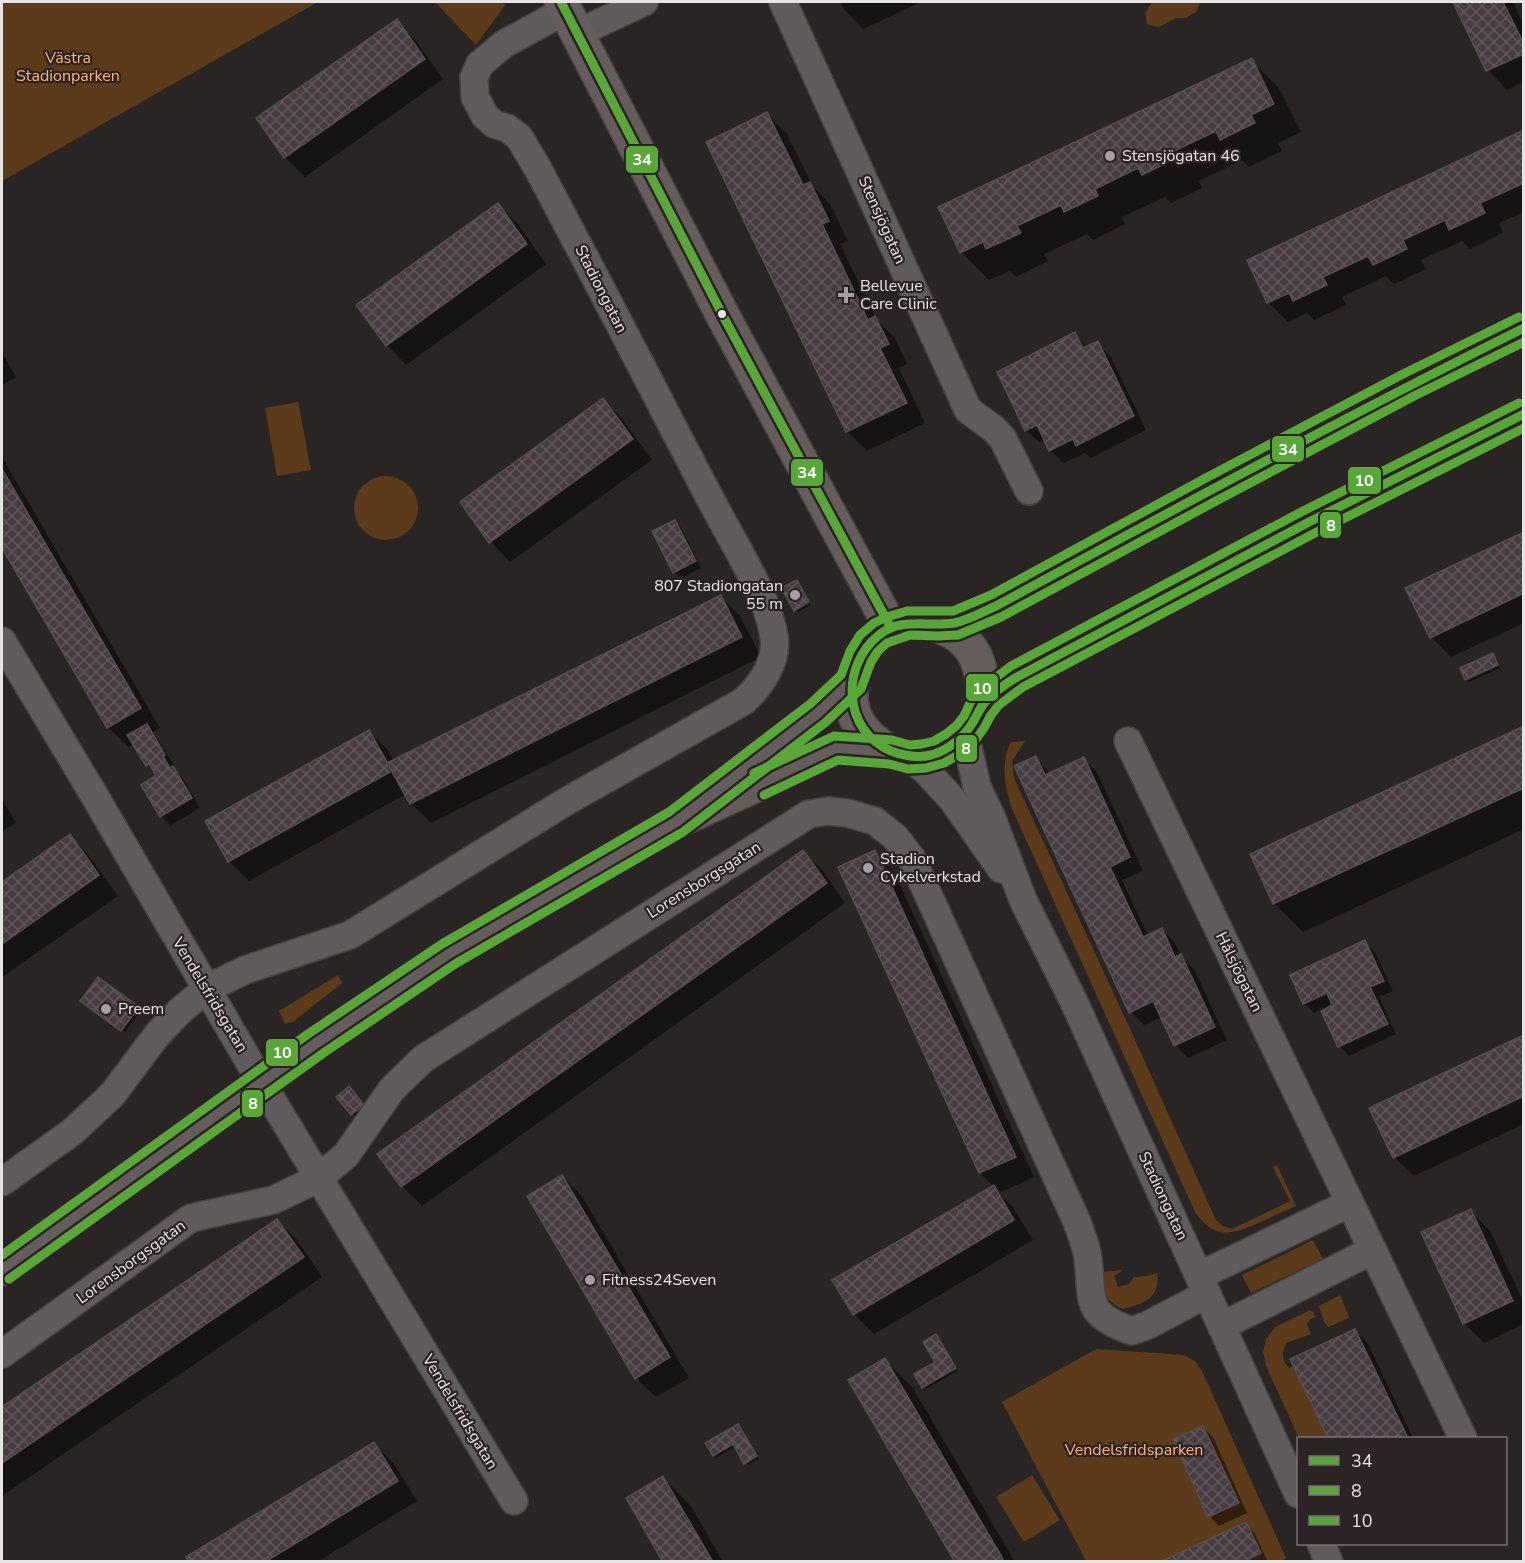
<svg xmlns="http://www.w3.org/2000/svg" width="1525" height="1563" font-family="'Nunito Sans',sans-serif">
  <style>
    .green { fill: #5c3b1a }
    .shadow { fill: #0007 }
    .building { fill: url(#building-cross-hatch); stroke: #524f50; stroke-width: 1.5 }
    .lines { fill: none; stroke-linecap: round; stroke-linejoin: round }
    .minor-casing { stroke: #454242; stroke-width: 30 }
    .major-casing { stroke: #454242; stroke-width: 36 }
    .minor { stroke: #605c5d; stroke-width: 27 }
    .major { stroke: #655d5c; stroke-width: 33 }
    .bus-1-casing { stroke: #2b2324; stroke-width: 14 }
    .bus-2-casing { stroke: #2b2324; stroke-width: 14 }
    .bus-3-casing { stroke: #2b2324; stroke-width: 14 }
    .bus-1 { stroke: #59a738; stroke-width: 9 }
    .bus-2 { stroke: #59a738; stroke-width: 9 }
    .bus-3 { stroke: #59a738; stroke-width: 9 }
    .poi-dot { fill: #a6a1a1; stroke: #2b2324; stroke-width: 2 }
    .bus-dot { fill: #e9e4e4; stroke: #2b2324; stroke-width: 2 }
    .labels { text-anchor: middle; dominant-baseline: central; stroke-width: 4.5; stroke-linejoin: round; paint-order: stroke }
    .park-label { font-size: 16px; fill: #fdb575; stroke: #2b2324 }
    .poi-label { font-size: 16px; fill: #e9e4e4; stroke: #2b2324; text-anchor: start }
    .street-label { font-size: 16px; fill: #e9e4e4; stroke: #2b2324 }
    .line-badge { stroke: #2b2324; stroke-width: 2 }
    .badge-label { font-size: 16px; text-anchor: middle; font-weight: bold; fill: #fff }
  </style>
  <defs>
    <pattern id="building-cross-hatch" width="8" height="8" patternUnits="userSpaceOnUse" patternTransform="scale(1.5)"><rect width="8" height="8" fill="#473c41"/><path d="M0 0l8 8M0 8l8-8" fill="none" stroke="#62585c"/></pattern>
  </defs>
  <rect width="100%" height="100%" fill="#292525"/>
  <g class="green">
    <path d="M2 2H318L2 181Z"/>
    <path d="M435 2H502L505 5 476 45Z"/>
    <path d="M1152 2H1200L1197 11 1186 18H1176L1159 27 1147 24 1145 13Z"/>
    <path d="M298 402 311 470 277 476 265 408Z"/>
    <circle cx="386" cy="508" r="32"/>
    <path d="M1025 741 1012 761 1014 778 1131 1031 1216 1220 1223 1226 1232 1229 1290 1201 1273 1167 1277 1165 1296 1206C1284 1211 1273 1216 1261 1222 1234 1234 1215 1241 1195 1212L1012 809C1005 787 1000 763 1011 742Z"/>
    <path d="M338 975 342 983 293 1022 285 1024 279 1011Z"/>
    <path d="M1313 1240 1323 1259 1251 1293 1242 1275Z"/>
    <path d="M1123 1270 1114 1276 1118 1287 1129 1284 1134 1277 1147 1276 1157 1273C1161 1298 1143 1304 1123 1309 1104 1301 1103 1291 1101 1272Z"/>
    <path d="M1340 1295 1349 1317 1347 1319 1328 1327 1324 1322 1319 1306Z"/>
    <path d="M1310 1310 1313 1312 1316 1317 1310 1319 1307 1324 1311 1334 1286 1343C1282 1353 1281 1359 1289 1368L1299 1363 1332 1438H1299L1266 1366 1263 1352 1266 1339 1275 1327Z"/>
    <path d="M1096 1349 1184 1355 1195 1361 1202 1371 1286 1558 1281 1562 1086 1561 1002 1402Z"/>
    <path d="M1032 1475 1060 1520 1024 1542 996 1497Z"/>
  </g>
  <g class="shadow">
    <path d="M840 2H921L863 29 844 9Z"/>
    <path d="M1455 2H1513L1524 24V82L1507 90 1488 70Z"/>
    <path d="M396 21 416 41 443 79 305 177 285 157Z"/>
    <path d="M1251 60 1279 88 1301 132 1278 143 1282 151 1249 167 1242 160 1199 181 1202 188 1171 203 1165 197 1122 217 1125 224 1093 240 1087 234 1044 254 1048 261 1016 277 1010 271 989 280 961 252Z"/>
    <path d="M767 114 787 134 813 187 830 204 848 241 840 244 877 320 895 338 907 364 899 368 925 423 867 451 847 431Z"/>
    <path d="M1524 132V212L1499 223 1503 233 1470 249 1462 241 1421 260 1426 269 1394 284 1386 276 1342 297 1346 305 1314 320 1307 313 1288 322 1268 302Z"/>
    <path d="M498 205 518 224 546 264 406 365 387 345Z"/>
    <path d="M1075 334 1088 348 1097 343 1111 357 1146 430 1091 458 1085 453 1064 463 1050 450 1046 440 1040 443 1026 430Z"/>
    <path d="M2 353 16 377 2 385Z"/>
    <path d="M603 400 623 420 652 460 510 562 491 542Z"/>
    <path d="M2 457 160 728 153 732 174 765 171 766 183 778 200 808 171 825 161 816 158 776 147 765 134 744 128 747 108 727 2 545Z"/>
    <path d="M675 522 681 528 701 568 681 578 674 572Z"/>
    <path d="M1524 534V623L1451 657 1431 637Z"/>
    <path d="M799 584 811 605 798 612 795 610Z"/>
    <path d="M720 596 740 616 761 657 431 823 411 803 406 794 249 881 229 861 369 732 389 751 394 761Z"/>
    <path d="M1492 655 1500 668 1469 682 1466 679Z"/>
    <path d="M1524 728V829L1303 932 1275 904 1252 854Z"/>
    <path d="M1036 758 1050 774 1083 759 1097 772 1143 871 1122 880 1148 936 1162 929 1175 943 1181 957 1194 969 1227 1040 1188 1058 1175 1045 1162 1017 1144 1025 1131 1012Z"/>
    <path d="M2 799 16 823 2 831Z"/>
    <path d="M70 836 89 856 118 896 2 977V884Z"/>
    <path d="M803 852 823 871 845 903 422 1206 402 1186 379 1155Z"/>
    <path d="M874 852 894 872 1034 1177 999 1193 1013 1207 1033 1240 874 1334 854 1314 994 1187 980 1173Z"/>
    <path d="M1365 942 1375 952 1393 991 1379 997 1396 1034 1349 1056 1340 1046 1322 1009 1314 1013 1304 1003Z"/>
    <path d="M85 1003 138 1008 141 1010 125 1032Z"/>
    <path d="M1524 1036V1124L1414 1176 1394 1157Z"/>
    <path d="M352 1091 365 1108 355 1116 352 1114Z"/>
    <path d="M562 1177 582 1196 689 1378 656 1397 636 1378Z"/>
    <path d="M1471 1211 1490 1231 1524 1303V1324L1484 1343 1464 1323Z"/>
    <path d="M277 1220 297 1240 322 1277 2 1496V1409Z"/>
    <path d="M1355 1331 1368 1344 1413 1438H1330L1292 1360Z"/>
    <path d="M938 1339 958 1371 926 1389 923 1387 937 1362Z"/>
    <path d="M885 1360 913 1388 1015 1562H957Z"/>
    <path d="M738 1425 759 1459 748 1465 736 1446 716 1458 714 1455Z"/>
    <path d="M1203 1427 1213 1437 1247 1513 1219 1526 1210 1516Z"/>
    <path d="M374 1444 394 1464 417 1501 317 1562H190Z"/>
    <path d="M663 1478 691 1506 723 1562H665Z"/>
    <path d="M1245 1524 1255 1534 1268 1562H1163Z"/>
  </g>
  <g class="building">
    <path d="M1453 2H1503L1524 44V54L1486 71Z"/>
    <path d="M397 19 425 59 284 158 256 118Z"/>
    <path d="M1252 58 1274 104 1251 115 1255 123 1220 140 1216 131 1172 152 1175 159 1142 175 1138 168 1095 189 1098 196 1064 212 1061 205 1017 226 1021 233 986 249 983 242 960 253 938 207Z"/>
    <path d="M767 112 803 185 810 182 829 221 822 224 868 320 875 316 889 344 880 348 907 403 846 432 706 142Z"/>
    <path d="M1524 130V183L1480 203 1485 213 1449 230 1445 220 1403 240 1407 249 1373 265 1368 256 1323 277 1327 285 1293 301 1289 293 1267 303 1247 260Z"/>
    <path d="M498 203 527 244 386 346 356 305Z"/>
    <path d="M1075 332 1083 348 1098 341 1134 416 1076 446 1073 439 1049 451 1037 425 1025 431 997 372Z"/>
    <path d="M603 398 633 439 489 543 460 502Z"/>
    <path d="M2 469 141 708 107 728 2 548Z"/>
    <path d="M675 520 696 561 673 573 652 531Z"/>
    <path d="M1524 532V593L1430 638 1405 588Z"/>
    <path d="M797 580 809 602 794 611 781 588Z"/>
    <path d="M721 595 742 637 410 804 387 763Z"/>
    <path d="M1493 653 1498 665 1465 680 1460 668Z"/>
    <path d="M147 724 165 755 163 756 170 768 173 766 192 798 160 817 141 785 156 775 149 764 146 766 127 735Z"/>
    <path d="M1524 726V788L1273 904 1250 854Z"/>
    <path d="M369 730 392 771 228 862 205 821Z"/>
    <path d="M1036 756 1045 775 1084 757 1130 857 1110 867 1143 937 1162 928 1175 957 1181 954 1215 1027 1174 1046 1153 1001 1129 1013 1014 766Z"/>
    <path d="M70 834 99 875 2 944V882Z"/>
    <path d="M803 850 827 883 401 1187 377 1154Z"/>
    <path d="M875 850 1016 1157 979 1173 838 867Z"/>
    <path d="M1365 940 1384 981 1370 987 1388 1024 1338 1047 1321 1011 1332 1005 1327 993 1303 1004 1290 975Z"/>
    <path d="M98 977 139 1007 121 1031 80 1001Z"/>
    <path d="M1524 1035V1096L1393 1158 1369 1108Z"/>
    <path d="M349 1086 364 1105 351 1115 336 1097Z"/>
    <path d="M562 1175 670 1357 635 1379 527 1196Z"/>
    <path d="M994 1185 1014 1220 853 1315 832 1280Z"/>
    <path d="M1471 1209 1513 1301 1463 1324 1421 1232Z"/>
    <path d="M277 1219 304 1257 2 1463V1407Z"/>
    <path d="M1355 1329 1408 1438H1328L1290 1359Z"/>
    <path d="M936 1334 956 1368 922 1388 914 1374 935 1362 923 1342Z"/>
    <path d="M885 1358 1003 1559 998 1562H955L848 1380Z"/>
    <path d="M738 1424 757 1456 744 1464 733 1444 713 1456 705 1443Z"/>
    <path d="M1203 1426 1239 1503 1208 1517 1173 1439Z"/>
    <path d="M374 1442 398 1481 265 1562H189L186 1557Z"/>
    <path d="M663 1476 682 1509 713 1562H663L626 1498Z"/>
    <path d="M1246 1522 1261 1553 1243 1562H1160Z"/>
  </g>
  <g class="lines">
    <g class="minor-casing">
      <g id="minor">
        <path d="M783 2 968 410 994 429 1003 439 1029 491"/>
        <path d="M578 33 644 2"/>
        <path d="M2 641 97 800 261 1082 514 1501"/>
        <path d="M965 734 977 787 991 816 1023 900 1074 1002 1298 1494"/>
        <path d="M1128 741 1463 1438"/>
        <path d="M909 757 926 771 952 799 1001 869"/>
        <path d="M2 1182 72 1132 112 1095 157 1035 180 1011 206 989 245 970 350 935 567 801 744 701C761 685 778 661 774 637 769 606 754 580 740 553 727 530 715 508 703 485 648 379 594 274 538 169L519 137 507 128 494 124 485 116 475 97 474 77 480 64 504 44 566 10"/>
        <path d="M1199 1276 1350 1203"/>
        <path d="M1222 1326 1373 1250"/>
        <path d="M2 1354 191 1218 273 1200 319 1178 346 1155 392 1089 423 1059 809 814 828 811 847 813 875 821 895 837 912 859 1077 1222C1081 1234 1087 1247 1088 1259 1093 1302 1084 1314 1132 1331L1148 1325 1207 1294"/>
        <path d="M1321 1544 1329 1562"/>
      </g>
    </g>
    <g class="major-casing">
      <g id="major">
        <path d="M561 2 722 314 891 628"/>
        <path d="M936 624C943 628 950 631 957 635 982 653 984 680 981 708"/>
        <path d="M891 752C869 740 851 722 851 695 851 661 872 629 907 623 922 621 938 625 953 623 968 620 982 612 996 606L1210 490 1411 384 1524 328"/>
        <path d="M725 785 818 713 851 682"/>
        <path d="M2 1269 315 1044 449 954 676 822 836 748 891 752 909 757 924 756 939 752 953 744 965 734 974 722 981 708 991 696 1017 677 1309 522 1524 414"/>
      </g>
    </g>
    <use href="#minor" class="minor"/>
    <use href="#major" class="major"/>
    <g class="bus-1-casing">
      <g id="bus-1">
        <path d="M561 2 722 314 891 628"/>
        <path d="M1524 328C1345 417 1171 511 996 606 982 612 969 620 954 623 929 627 900 617 879 635 840 666 843 731 891 751 904 756 918 758 931 755 949 750 964 737 973 722 977 715 980 708 985 702 994 692 1005 684 1017 677L1309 522 1524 414"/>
      </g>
    </g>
    <g class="bus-2-casing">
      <g id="bus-2">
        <path d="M764 795 838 760 889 764 908 769 926 768 944 763 960 754 974 742 984 728 991 715 999 705 1023 687 1315 533 1524 428"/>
        <path d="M9 1279 322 1054 455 964 683 832 826 722 861 689 871 662 878 651 887 643 910 635 937 636 958 635 1001 617 1216 501 1416 395 1524 342"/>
      </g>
    </g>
    <g class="bus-3-casing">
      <g id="bus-3">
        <path d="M754 773 834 736 892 740 910 745 922 744 934 741 946 734 956 726 964 716 971 701 983 687 1011 666 1303 511 1519 403"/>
        <path d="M2 1255 308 1034 442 944 669 812 810 704 841 675 850 651 860 635 874 623 887 617 907 611H953L991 595 1204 479 1405 373 1519 317"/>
      </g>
    </g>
    <use href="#bus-1" class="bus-1"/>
    <use href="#bus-2" class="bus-2"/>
    <use href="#bus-3" class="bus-3"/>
  </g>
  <g class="poi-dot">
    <circle cx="1110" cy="156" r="6"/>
    <path d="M843 286h6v6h6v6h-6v6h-6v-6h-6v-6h6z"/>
    <circle cx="795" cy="595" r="6"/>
    <circle cx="868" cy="868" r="6"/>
    <circle cx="106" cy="1009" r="6"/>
    <circle cx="590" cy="1280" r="6"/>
  </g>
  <circle class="bus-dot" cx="722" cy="314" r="5"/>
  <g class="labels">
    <g class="park-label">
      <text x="68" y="58">Västra<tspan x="68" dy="18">Stadionparken</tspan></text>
      <text x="1134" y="1450">Vendelsfridsparken</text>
    </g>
    <g class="poi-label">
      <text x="1122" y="156">Stensjögatan 46</text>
      <text x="860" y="286">Bellevue<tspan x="860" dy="18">Care Clinic</tspan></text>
      <text x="783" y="586" text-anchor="end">807 Stadiongatan<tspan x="783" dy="18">55 m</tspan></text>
      <text x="880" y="859">Stadion<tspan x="880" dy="18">Cykelverkstad</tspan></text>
      <text x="118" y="1009">Preem</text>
      <text x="602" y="1280">Fitness24Seven</text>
    </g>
    <g class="street-label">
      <text transform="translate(882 220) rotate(66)">Stensjögatan</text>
      <text transform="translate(601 289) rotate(63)">Stadiongatan</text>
      <text transform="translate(704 880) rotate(-32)">Lorensborgsgatan</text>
      <text transform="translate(1239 972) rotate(64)">Hålsjögatan</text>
      <text transform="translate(210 995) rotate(59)">Vendelsfridsgatan</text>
      <text transform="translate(1163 1196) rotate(65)">Stadiongatan</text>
      <text transform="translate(131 1262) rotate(-36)">Lorensborgsgatan</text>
      <text transform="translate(460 1412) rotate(59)">Vendelsfridsgatan</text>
    </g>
  </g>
  <g class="line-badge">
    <rect x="625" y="145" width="34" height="29" rx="6" fill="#59a738"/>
    <rect x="1271" y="435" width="34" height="28" rx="6" fill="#59a738"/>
    <rect x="790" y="458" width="34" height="29" rx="6" fill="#59a738"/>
    <rect x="1347" y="466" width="35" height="29" rx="6" fill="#59a738"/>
    <rect x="1319" y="511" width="23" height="28" rx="6" fill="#59a738"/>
    <rect x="965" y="673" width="34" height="29" rx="6" fill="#59a738"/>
    <rect x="955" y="734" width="23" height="29" rx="6" fill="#59a738"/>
    <rect x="265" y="1038" width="34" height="29" rx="6" fill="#59a738"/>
    <rect x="241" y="1089" width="23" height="29" rx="6" fill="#59a738"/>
  </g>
  <g class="badge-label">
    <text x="642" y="165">34</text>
    <text x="1288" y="455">34</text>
    <text x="807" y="478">34</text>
    <text x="1364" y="486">10</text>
    <text x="1331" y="531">8</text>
    <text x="982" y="694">10</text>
    <text x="966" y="754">8</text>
    <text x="282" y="1058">10</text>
    <text x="253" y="1109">8</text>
  </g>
  <rect width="1525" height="1563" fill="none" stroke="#e9e4e4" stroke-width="6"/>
  <rect x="1297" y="1437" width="210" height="108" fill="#2b2324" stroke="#777071" stroke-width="1.5"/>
  <rect x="1309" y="1456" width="30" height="9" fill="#59a738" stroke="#777071" stroke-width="1.5"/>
  <text x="1351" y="1467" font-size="18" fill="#e9e4e4">34</text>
  <rect x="1309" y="1486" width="30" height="9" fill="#59a738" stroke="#777071" stroke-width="1.5"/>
  <text x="1351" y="1497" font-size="18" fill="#e9e4e4">8</text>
  <rect x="1309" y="1516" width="30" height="9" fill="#59a738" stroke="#777071" stroke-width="1.5"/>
  <text x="1351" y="1527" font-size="18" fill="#e9e4e4">10</text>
</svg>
